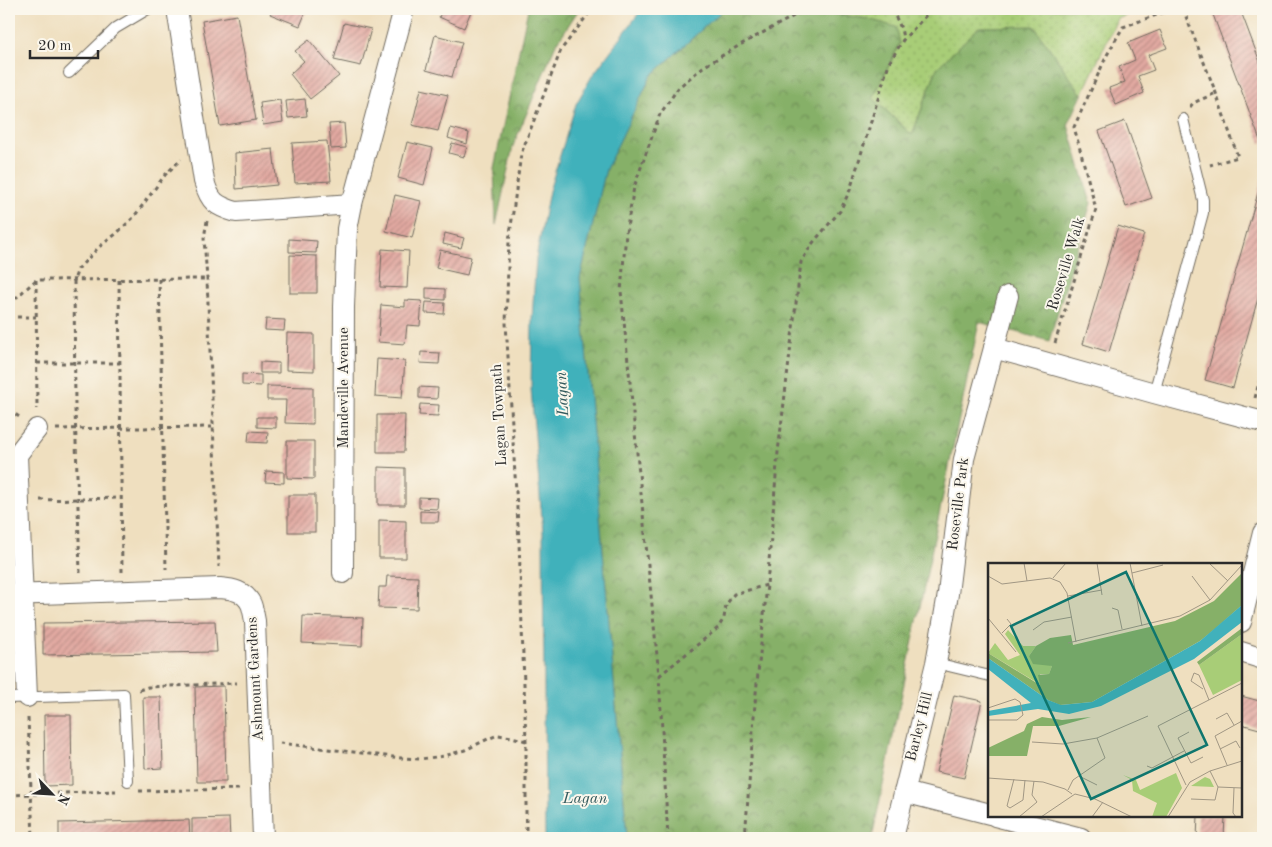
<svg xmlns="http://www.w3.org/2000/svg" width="1272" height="847" font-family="'Old Standard TT',serif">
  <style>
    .grass { fill: url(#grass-dots); stroke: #6a7c51 }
    .forest { fill: url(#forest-crowns); stroke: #586e4a }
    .water { fill: #41b1bb; stroke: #366e73 }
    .building { fill: url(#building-hatch) }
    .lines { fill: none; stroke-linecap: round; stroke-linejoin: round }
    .lane-casing { stroke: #706a5f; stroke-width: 12 }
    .street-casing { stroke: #706a5f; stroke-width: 22 }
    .path { stroke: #706a5f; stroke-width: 3; stroke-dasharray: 4 4; stroke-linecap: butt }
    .lane { stroke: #fff; stroke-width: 10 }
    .street { stroke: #fff; stroke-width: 20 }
    .labels { text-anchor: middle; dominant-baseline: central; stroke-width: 4; stroke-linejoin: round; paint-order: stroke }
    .street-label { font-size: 15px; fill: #2b2b2b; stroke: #fbf7ec }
    .water-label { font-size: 16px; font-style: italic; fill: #335a5d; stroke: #fbf7ec }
    .inset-road { fill: none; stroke: #a19784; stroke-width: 1 }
    .view { fill: #0f766e; fill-opacity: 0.15; stroke: #0f766e; stroke-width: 2.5 }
    .inset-edge { fill: none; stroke: #2b2b2b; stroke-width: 2.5 }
  </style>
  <defs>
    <pattern id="grass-dots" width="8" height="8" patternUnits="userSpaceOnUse" patternTransform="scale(1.25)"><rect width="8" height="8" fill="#a8cd77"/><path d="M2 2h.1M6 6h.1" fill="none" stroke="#91b067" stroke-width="1.8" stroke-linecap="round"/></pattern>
    <pattern id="forest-crowns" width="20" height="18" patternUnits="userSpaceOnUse" patternTransform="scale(1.25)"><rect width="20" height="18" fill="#86b068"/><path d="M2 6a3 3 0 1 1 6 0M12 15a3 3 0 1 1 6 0" fill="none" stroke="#6e8f56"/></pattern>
    <pattern id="building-hatch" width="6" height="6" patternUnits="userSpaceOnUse" patternTransform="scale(1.25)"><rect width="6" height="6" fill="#e2a9a1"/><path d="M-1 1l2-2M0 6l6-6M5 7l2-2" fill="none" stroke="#b78a83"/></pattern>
  </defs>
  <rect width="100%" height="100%" fill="#fbf7ec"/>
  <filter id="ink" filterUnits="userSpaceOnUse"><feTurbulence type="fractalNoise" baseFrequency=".02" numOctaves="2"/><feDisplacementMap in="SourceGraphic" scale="10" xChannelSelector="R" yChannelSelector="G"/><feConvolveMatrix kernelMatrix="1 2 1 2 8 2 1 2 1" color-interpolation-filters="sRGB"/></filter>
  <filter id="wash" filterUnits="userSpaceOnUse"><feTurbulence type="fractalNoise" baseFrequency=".0096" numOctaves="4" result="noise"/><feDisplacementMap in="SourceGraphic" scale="20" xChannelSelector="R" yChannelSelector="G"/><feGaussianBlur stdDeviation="1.12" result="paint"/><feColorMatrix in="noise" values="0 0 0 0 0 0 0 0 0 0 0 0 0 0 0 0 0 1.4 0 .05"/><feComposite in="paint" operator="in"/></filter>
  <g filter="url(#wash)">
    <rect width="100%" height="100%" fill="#efdfbf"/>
    <path class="grass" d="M832 9H1144L1117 19 1082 95 1034 26 937 68 912 135 873 98 900 43 868 19 829 13Z"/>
    <g class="forest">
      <path d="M528 9H579L555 46 513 146 496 225 494 168Z"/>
      <path d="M724 9H832L829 13 868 19 896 27 900 43 873 98 912 135 937 68 979 27 1034 26 1082 95 1068 125 1091 203 1049 341 979 322 872 838H627L580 278 606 169 651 76Z"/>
    </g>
    <path class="water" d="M642 9H724L651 76 606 169 580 278 627 838H545L543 532 531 389 532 319 536 258 549 191 576 104 592 76Z"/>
    <g id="blocks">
      <g class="building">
        <path d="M273 9H307L300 26 270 14Z"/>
        <path d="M443 9H472L464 28 439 17Z"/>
        <path d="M1222 9H1240L1263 70V143H1261L1212 12Z"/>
        <path d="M237 15 256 120 220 126 202 21Z"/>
        <path d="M344 23 371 29 361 66 334 60Z"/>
        <path d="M1160 30 1167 48 1148 55 1154 70 1138 76 1144 93 1116 105 1109 88 1125 82 1119 67 1135 60 1128 43Z"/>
        <path d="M435 35 462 42 452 77 426 70Z"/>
        <path d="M309 40 339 76 310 99 290 74 304 61 295 51Z"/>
        <path d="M421 89 448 95 438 131 412 125Z"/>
        <path d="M305 99 307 116 288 118 286 101Z"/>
        <path d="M280 100 283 122 263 125 260 103Z"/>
        <path d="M1125 121 1152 198 1126 207 1099 131Z"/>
        <path d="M344 123 346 148 331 149 329 124Z"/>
        <path d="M451 128 469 133 467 144 448 138Z"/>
        <path d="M327 141 331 181 295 183 292 143Z"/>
        <path d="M407 142 433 148 424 185 398 178Z"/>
        <path d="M452 143 467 147 464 157 449 153Z"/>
        <path d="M273 149 277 185 236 189 235 153Z"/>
        <path d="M1263 175V280L1233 388 1205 380Z"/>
        <path d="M395 195 421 201 412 238 386 231Z"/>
        <path d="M1118 226 1144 234 1109 352 1083 344Z"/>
        <path d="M445 233 464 238 461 248 443 244Z"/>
        <path d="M289 239 317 241 316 253 289 252Z"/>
        <path d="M382 249 409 251 407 288 380 287Z"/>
        <path d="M440 250 471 257 467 275 436 268Z"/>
        <path d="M290 255 317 256V293H290Z"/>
        <path d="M426 288 445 289V300L426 299Z"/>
        <path d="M405 300 422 301 420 326 407 325 405 344 378 342 381 305 405 307Z"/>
        <path d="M426 302 445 303 444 314 425 313Z"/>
        <path d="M266 319 285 320 284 331 265 330Z"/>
        <path d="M287 333 314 334V371L286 370Z"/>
        <path d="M421 352 440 353 439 364 420 363Z"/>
        <path d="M377 359 405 361 402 398 375 396Z"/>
        <path d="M260 362 279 363V373H260Z"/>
        <path d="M242 374 261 375V386L242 385Z"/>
        <path d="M267 386 313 387V424L285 423 286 400H267Z"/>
        <path d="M419 387 438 388 437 399 419 398Z"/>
        <path d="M420 404 439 405 438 416 419 415Z"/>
        <path d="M377 415H405L404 452H377Z"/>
        <path d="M257 417H276V428L257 427Z"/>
        <path d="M249 431 268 432 267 443 248 442Z"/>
        <path d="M287 441H314V479L287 478Z"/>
        <path d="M378 467 405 468V505H378Z"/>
        <path d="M266 471 284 472V483L265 482Z"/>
        <rect x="288" y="495" width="27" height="37"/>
        <path d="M419 497 438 498 437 509 419 508Z"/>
        <path d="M420 511 439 512 438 522H420Z"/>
        <path d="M379 520 406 521V558H379Z"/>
        <path d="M387 576 418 577 417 609 378 608 379 587H386Z"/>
        <path d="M303 616 363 618 362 646 302 643Z"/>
        <path d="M215 621 217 652 43 655V623Z"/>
        <path d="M224 686 226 782H197L195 687Z"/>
        <path d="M954 695 982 701 964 778 936 772Z"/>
        <path d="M1241 696 1263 702V730L1241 724Z"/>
        <path d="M143 697H161L163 768 145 769Z"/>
        <path d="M44 715H71L72 785 45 786Z"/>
        <path d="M1198 816H1225L1224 838H1197Z"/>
        <path d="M229 818 230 838H192V819Z"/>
        <path d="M189 820 190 838H59V823Z"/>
      </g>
    </g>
  </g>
  <g filter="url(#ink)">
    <use href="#blocks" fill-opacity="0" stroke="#706a5f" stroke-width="1"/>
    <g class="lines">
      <g class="lane-casing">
        <g id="lane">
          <path d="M69 73 116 28 148 9"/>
          <path d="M1154 393 1203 213V200L1183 119"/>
          <path d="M936 663 990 676"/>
          <path d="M9 698 124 694 128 781"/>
        </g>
      </g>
      <g class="street-casing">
        <g id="street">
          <path d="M177 9 204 181C210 202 216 206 236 212L352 204"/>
          <path d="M994 348 1154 393 1263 422"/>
          <path d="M343 573 344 307 347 229 352 204 404 9"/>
          <path d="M9 595 220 588C232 589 245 591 251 604 253 609 254 616 255 621L263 838"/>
          <path d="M1241 622 1263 533"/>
          <path d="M1241 652 1263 659"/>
          <path d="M27 697 17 455 37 429"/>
          <path d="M904 792 990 814"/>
          <path d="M995 816 1081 838"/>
          <path d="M893 838 936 663 948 594 964 459 1008 296"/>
        </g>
      </g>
      <g class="path">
        <path d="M885 9 891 10 932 9"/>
        <path d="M1183 9 1216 93 1238 157 1210 165"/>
        <path d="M891 10C898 20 902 28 903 40"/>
        <path d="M1190 107 1193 103 1216 93"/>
        <path d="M207 221 204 238 207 279 219 567"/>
        <path d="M159 279 166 569"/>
        <path d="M36 280 37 409"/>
        <path d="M119 280 122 572"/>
        <path d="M9 304 36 280 207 279"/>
        <path d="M9 317H36"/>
        <path d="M1055 343 1096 209 1074 127 1107 55 1123 27 1173 9"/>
        <path d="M37 363H120"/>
        <path d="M1255 398 1263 367"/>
        <path d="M9 410 21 418"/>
        <path d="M56 429 213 427"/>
        <path d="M40 500 121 498"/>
        <path d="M80 573 75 409 74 280 78 269 99 247 116 234 133 218 165 175 181 159"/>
        <path d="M659 676 718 628 724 618 726 605 734 594 767 585"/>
        <path d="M139 690 148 687 237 683"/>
        <path d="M28 718 33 838"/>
        <path d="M280 743 401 758 420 759 444 756 465 750 488 739 498 735 512 737 526 741"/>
        <path d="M139 791 241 789"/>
        <path d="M9 795 116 791"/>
        <path d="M526 838V741L519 542 506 323 509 241 521 154 561 50 592 9"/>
        <path d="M668 838 659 676 621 291 626 233 634 187 660 114 679 87 703 67 740 45 807 9"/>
        <path d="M745 838 755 703 767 585 778 452 801 262 812 244 840 211 850 190 889 63 903 40 932 9"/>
      </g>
      <use href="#lane" class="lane"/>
      <use href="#street" class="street"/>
    </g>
  </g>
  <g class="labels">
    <g class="street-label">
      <text transform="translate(1067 264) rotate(-73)">Roseville Walk</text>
      <text transform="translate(344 388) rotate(-90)">Mandeville Avenue</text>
      <text transform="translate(500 415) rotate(-93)">Lagan Towpath</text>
      <text transform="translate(959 504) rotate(-83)">Roseville Park</text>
      <text transform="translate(256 679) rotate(-93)">Ashmount Gardens</text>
      <text transform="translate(920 727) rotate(-76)">Barley Hill</text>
    </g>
    <g class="water-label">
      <text transform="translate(563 394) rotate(-93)">Lagan</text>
      <text x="585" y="799">Lagan</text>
    </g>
  </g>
  <g transform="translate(988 563)">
    <rect width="254" height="254" fill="#efdfbf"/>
    <path d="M20 67 35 83H48L41 93 64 103 61 111H52L53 122 0 90 7 80 20 97 32 92 17 71ZM254 71V117L225 132 211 102ZM188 210 194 225 178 254H164L169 240 145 228 144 217 135 212 148 217 152 227ZM217 214 222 216 226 224 203 223Z" fill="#a8cd77"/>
    <path d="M254 10V42L228 65 212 78 104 139 72 142 60 137 0 95V90L52 122 50 112 61 111 64 103 45 101 41 93 48 83 62 75 83 72 85 82 187 58 226 38ZM254 65V71L211 102 209 99ZM54 154 74 157 103 154 71 163H45L39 193H0V185L36 168 39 161Z" fill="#86b068"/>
    <path d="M254 42V59L206 96 113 143 81 151 50 146 0 153V148L43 140 0 106V95L60 137 73 142 104 139 212 78Z" fill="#41b1bb"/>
    <path class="inset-road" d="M36 0 39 18M109 0 114 32M142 0 154 63M221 0 240 18M144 10 175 2M0 13 14 21 62 15 72 19 79 30 88 79M204 13 222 37M65 15 78 0M80 33 114 27M124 45 130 47 134 66M0 55 28 89M45 67 56 59 84 54M14 70 23 61 19 56M80 80 192 53 222 37 254 2M215 126 203 118 206 110 211 112 221 137M0 145 27 136 32 139 35 152 29 157H0M228 156 239 150 246 162M201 169 190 175 203 200 215 194M44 179 75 181 109 175 160 153M232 186 248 178 252 185M239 202 227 173 254 158M159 203 164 205 196 188M222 208 230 224 254 225M91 213 109 222M0 215 55 219 77 226 84 231M26 216 19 243 22 245 35 237 37 217M198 222 170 163 254 120M246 225 245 250 248 254M80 227 85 217 117 195 109 175M203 236 227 237 230 224M31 254 49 239 44 232 46 218M53 254 87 231 107 236 144 254M104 254 115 239M180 254 202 219 222 208 254 198"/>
    <path class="view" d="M138 9 219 182 103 236 23 63Z"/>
    <rect width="254" height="254" class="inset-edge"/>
  </g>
  <rect width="1272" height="847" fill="none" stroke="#fbf7ec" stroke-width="30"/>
  <g transform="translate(52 794) rotate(115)" stroke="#fbf7ec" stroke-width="4" paint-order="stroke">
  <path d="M0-4L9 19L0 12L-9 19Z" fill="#2b2b2b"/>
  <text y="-8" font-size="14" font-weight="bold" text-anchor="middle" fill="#2b2b2b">N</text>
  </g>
  <path d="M30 50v8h68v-8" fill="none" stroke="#2b2b2b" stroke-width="2.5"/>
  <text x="38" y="50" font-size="15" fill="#2b2b2b" stroke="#fbf7ec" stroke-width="4" paint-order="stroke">20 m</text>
</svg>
